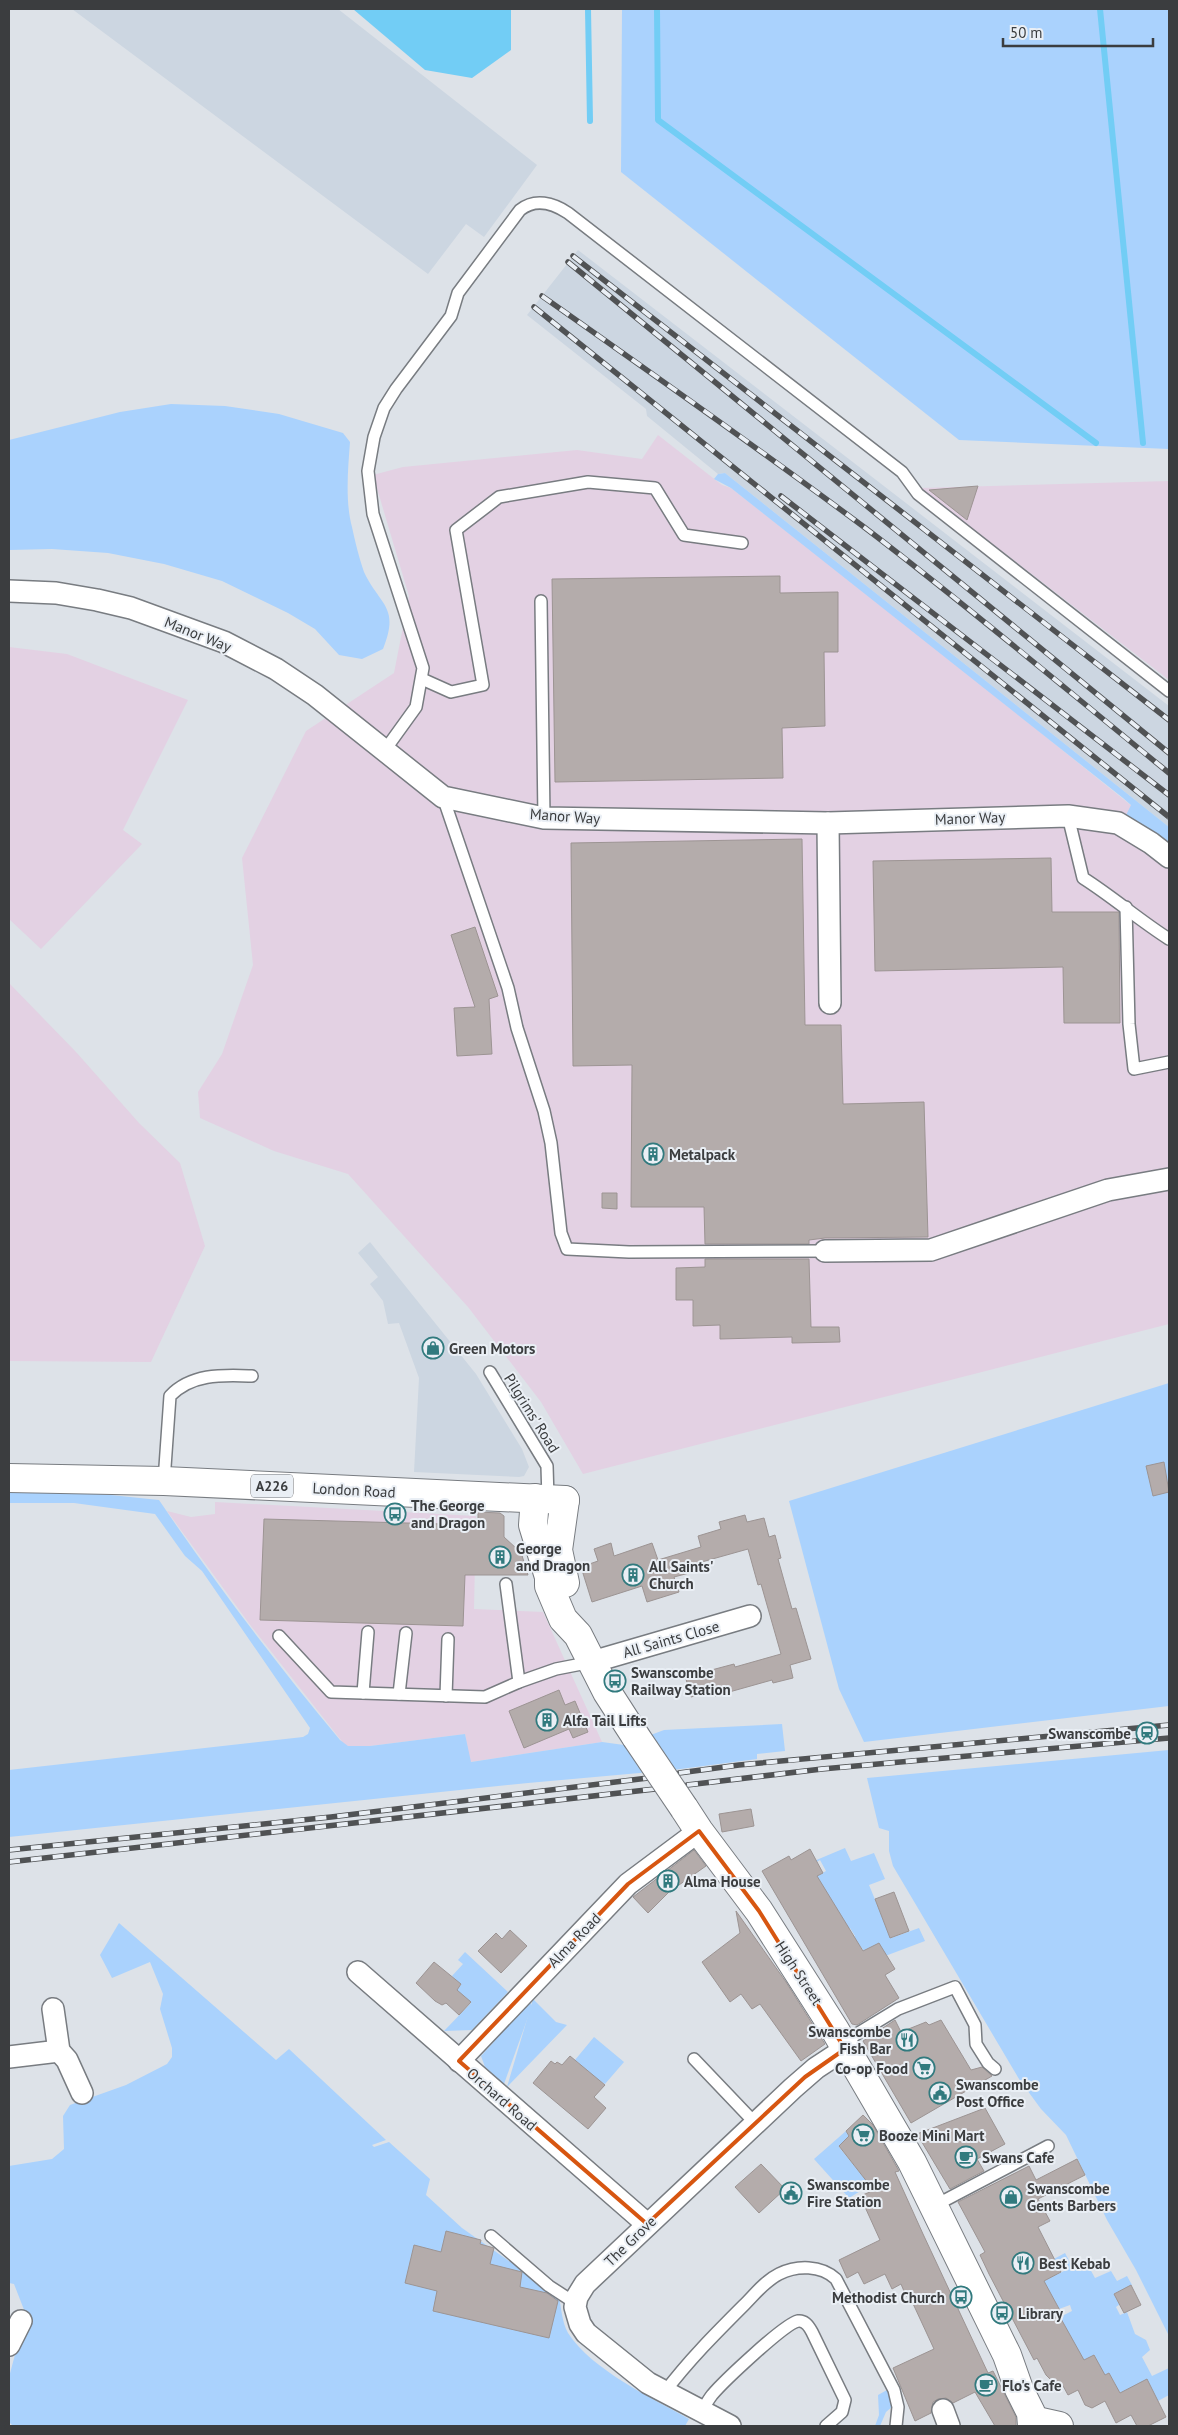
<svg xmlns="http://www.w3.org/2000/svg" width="1178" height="2435" font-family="'PT Sans',sans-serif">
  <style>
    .built { fill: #ccd6e1 }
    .industrial { fill: #e3d1e3 }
    .green { fill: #aad2fd }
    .water { fill: #72cdf5 }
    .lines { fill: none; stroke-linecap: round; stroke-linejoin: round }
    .stream { stroke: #72cdf5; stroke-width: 6 }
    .building { fill: #b4acab; stroke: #9c9493 }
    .lane-casing { stroke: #787c81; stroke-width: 14 }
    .street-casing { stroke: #787c81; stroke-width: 24 }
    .secondary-casing { stroke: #787c81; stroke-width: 30 }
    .primary-casing { stroke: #787c81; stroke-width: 30 }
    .lane { stroke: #fff; stroke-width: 11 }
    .street { stroke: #fff; stroke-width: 21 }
    .secondary { stroke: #fff; stroke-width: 28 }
    .primary { stroke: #fff; stroke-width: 28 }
    .rail-casing { stroke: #505254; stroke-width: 5.5 }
    .rail { stroke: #eaeff5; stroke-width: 4; stroke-dasharray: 11; stroke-linecap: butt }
    .secondary-bridge-casing { stroke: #787c81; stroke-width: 30; stroke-linecap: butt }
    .secondary-bridge { stroke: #fff; stroke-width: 28 }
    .marked { fill: none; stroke: #d75611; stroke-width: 4; stroke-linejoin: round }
    .labels { text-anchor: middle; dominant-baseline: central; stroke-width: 4; stroke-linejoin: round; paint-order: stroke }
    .shield { fill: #eaeff5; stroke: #707276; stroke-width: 1 }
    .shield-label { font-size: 14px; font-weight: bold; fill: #3b3d3f }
    .street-label { font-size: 15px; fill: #3b3d3f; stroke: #eaeff5 }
    .poi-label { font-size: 15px; font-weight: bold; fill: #3b3d3f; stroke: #eaeff5; text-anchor: start }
  </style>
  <rect width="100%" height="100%" fill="#dde2e8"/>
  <g class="built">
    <path d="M72 9H338L537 165 484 237 466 224 428 274Z"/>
    <path d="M578 250 1169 706V827L725 473 718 474 647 416 646 409 527 315Z"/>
    <path d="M370 1242 476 1374 522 1449 529 1467 524 1476 519 1477 414 1472 419 1378 399 1323 388 1324 383 1301 370 1284 378 1277 358 1253Z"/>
  </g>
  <g class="industrial">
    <path d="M658 435 722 485 731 488 907 625 1169 836V1324L583 1474 541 1402 468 1307 348 1174 274 1151 200 1118 198 1092 222 1054 253 965 242 858 306 731 394 673 409 596 373 475 403 467 577 450 642 459Z"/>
    <path d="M1169 481V680L920 488Z"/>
    <path d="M9 647 67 654 188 700 123 830 142 844 41 949 9 919Z"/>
    <path d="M9 983 76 1052 139 1123 180 1163 205 1246 151 1362 9 1361Z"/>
    <path d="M215 1502 476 1516 474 1609 543 1612 602 1742 470 1762 465 1734 370 1746H348L344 1744 251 1626 167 1511 191 1517 215 1514Z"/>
  </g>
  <g class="green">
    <path d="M622 9H1169V449L959 440 621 172Z"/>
    <path d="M171 404 225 406 279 414 343 433 350 442C348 469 345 501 352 527 355 541 359 558 364 572 380 606 400 606 383 649L362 659 339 655 315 629 288 613 222 581 164 564 108 553 52 549 9 550V440L120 412Z"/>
    <path d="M725 473 1169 827V848L1125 817 1131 805 1123 798 731 488 714 479 718 474Z"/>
    <path d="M1169 1383V1706L864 1742 839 1689 789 1501Z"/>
    <path d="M9 1488 82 1492 159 1500C215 1583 276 1663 340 1740L348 1746H370L465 1734 471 1762 602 1742 624 1745 664 1730 782 1724 785 1751 757 1754V1759L673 1770 528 1783 9 1837V1770L303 1737 308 1734 310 1728 202 1571 185 1556 155 1514 74 1503H9Z"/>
    <path d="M1169 1750V2336L1136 2270 1107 2220 1066 2135 1041 2109 1019 2079 893 1866 889 1851V1831L879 1828 867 1778Z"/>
    <path d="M845 1848 851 1861 874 1853 885 1879 869 1885 891 1938 919 1928 925 1941 872 1961 857 1942 850 1946H838L855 1936 850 1928 840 1934 805 1883 826 1871 820 1860 815 1863 814 1861Z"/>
    <path d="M119 1923 276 2060 289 2049 386 2140 372 2145 374 2147 389 2142 430 2179 426 2195 462 2228 559 2296C561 2307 562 2322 568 2333 593 2371 651 2397 689 2419L685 2426H13L9 2422V2377L23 2325 28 2320 14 2284 9 2283V2166L52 2159 64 2149 63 2116 70 2105 126 2085 167 2064 172 2057V2048L160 2009 163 1994 150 1962 112 1978 100 1955Z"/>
    <path d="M465 1952 508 1992 472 2030 444 2031 471 2003 463 1996 450 1998 461 1985 452 1976 463 1964 458 1960Z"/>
    <path d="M533 1999 556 2022 567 2025 507 2087Z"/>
    <path d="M530 2002 532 2006 504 2084 485 2067 481 2056Z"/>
    <path d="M594 2037 624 2062 605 2084 600 2081 589 2093 579 2063 575 2060Z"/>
    <path d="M846 2131 849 2136 839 2147 868 2183 866 2185 867 2187 849 2198 814 2159Z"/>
    <path d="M1065 2253 1072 2266 1085 2260 1095 2278 1111 2271 1117 2281 1127 2276 1132 2285 1114 2294 1120 2304 1116 2307 1120 2315 1127 2312 1135 2334 1146 2340 1150 2350 1142 2357 1152 2376 1169 2368V2395L1147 2407 1110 2386 1115 2383 1109 2373 1097 2379 1091 2369 1099 2364 1094 2355 1080 2362 1055 2317 1062 2316 1072 2311 1070 2305 1059 2309 1028 2289 1064 2271 1059 2262 1042 2271 1039 2267Z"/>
    <path d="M887 2390 893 2406 886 2412 880 2426H875L879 2415 878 2395Z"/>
  </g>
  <path class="water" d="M353 9H509L511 10V50L472 78 425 70Z"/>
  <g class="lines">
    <g class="stream">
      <path d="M588 9 590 121"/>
      <path d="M657 9 658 120 1096 443"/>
      <path d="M1100 9 1143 443"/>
    </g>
  </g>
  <g class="building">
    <path d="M978 486 967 520 929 490Z"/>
    <path d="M780 576V593L838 592V652H824L825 726 782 728 783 778 555 782 552 579Z"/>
    <path d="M802 839 805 1025H841L843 1104 924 1102 928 1237 825 1238 809 1240V1244H705L704 1207H631L632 1065 573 1066 571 843Z"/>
    <path d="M1051 858 1052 912H1119L1120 1023H1064L1063 967 875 971 873 861Z"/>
    <path d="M475 927 498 996 489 999 492 1054 457 1056 454 1008 475 1007 451 935Z"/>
    <path d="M602 1193H617V1209L602 1208Z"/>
    <path d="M705 1259H809L811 1327H839L840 1342 792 1343V1337L720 1339V1325L693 1326V1300H676V1268L705 1267Z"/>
    <path d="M1164 1462 1169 1492 1153 1496 1146 1466Z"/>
    <path d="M478 1512 500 1513 504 1516V1537L517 1549H520L528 1575H465L463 1626 260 1620 264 1519 478 1525Z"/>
    <path d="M745 1515 747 1522 764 1518 769 1537 775 1535 781 1558 778 1559 792 1609 796 1608 811 1659 790 1665 793 1678 773 1683 772 1680 715 1696 713 1691 691 1697 684 1672 702 1667 704 1672 734 1664 735 1667 781 1654 761 1584 758 1585 748 1549 691 1565 693 1572 674 1577 679 1592 647 1602 642 1586 592 1602 581 1567 598 1561 594 1549 611 1543 614 1556 652 1543 658 1560 701 1547 698 1536 721 1529 719 1522Z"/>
    <path d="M559 1690 565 1705 575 1701 588 1732 573 1738 569 1729 524 1748 509 1711Z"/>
    <path d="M751 1809 754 1826 722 1832 719 1814Z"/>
    <path d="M810 1849 823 1873 817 1876 863 1951 879 1943 895 1969 885 1975 899 1998 857 2025 852 2024 762 1871 789 1856 791 1860Z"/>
    <path d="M694 1850 706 1866 669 1892 648 1913 633 1897Z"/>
    <path d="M894 1892 909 1931 890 1938 875 1899Z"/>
    <path d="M736 1911 786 1982 825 2044 801 2061 760 2004 752 2009 741 1994 730 2002 702 1962 740 1933Z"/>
    <path d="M510 1930 527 1946 501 1973 478 1951 496 1933 502 1939Z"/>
    <path d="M434 1962 461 1984 457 1990 471 2002 459 2015 446 2003 442 2005 435 2001 416 1983Z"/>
    <path d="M895 2020 901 2032 926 2022 929 2025 941 2020 971 2070 982 2067 992 2076 911 2123 863 2041Z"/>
    <path d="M570 2056 605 2085 594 2097 606 2108 588 2129 533 2083 551 2061 555 2064 557 2062 562 2065Z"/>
    <path d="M985 2108 1005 2144 977 2159 984 2171 950 2189 917 2134Z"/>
    <path d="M863 2115 873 2125 899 2171 895 2172 923 2234 988 2373 993 2371 1016 2417V2426H995L975 2392 953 2403 946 2398 938 2399 933 2402 931 2413 915 2421 893 2368 934 2349 909 2295 906 2296 901 2284 892 2289 885 2274 864 2284 858 2272 847 2278 839 2260 880 2240 860 2196 870 2192 866 2185 868 2183 839 2146 849 2136 846 2131Z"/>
    <path d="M1077 2159 1085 2175 1038 2199 1050 2221 1038 2227 1061 2272 1044 2281 1063 2316 1060 2317 1084 2360 1094 2355 1105 2375 1109 2373 1120 2393 1147 2379 1166 2417 1148 2426H1137L1131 2415 1116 2423 1105 2401 1092 2408 1085 2405 1078 2390 1068 2395 1062 2384 1051 2380 1046 2375 1037 2358 1034 2360 989 2274 980 2255 985 2252 958 2202 1029 2166 1036 2180Z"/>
    <path d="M761 2164 785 2189 759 2213 735 2187Z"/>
    <path d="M446 2231 481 2240 480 2244 494 2248 490 2264 522 2272 520 2287 547 2293 558 2301 549 2338 433 2311 437 2291 405 2283 414 2245 441 2252Z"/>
    <path d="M1131 2285 1141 2305 1124 2313 1114 2294Z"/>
  </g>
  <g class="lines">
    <g class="lane-casing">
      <g id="lane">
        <path d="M541 601 544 818"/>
        <path d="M422 679 451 692 483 685 456 530 499 497 588 482 655 488 684 535 742 543"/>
        <path d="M385 750 416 707 423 668 373 514 368 471 374 437 384 408 396 389 451 316 458 293 520 210C535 198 553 203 568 213L902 472 918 494 1169 691"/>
        <path d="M443 797 508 988 517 1028 544 1111 551 1143 561 1233 567 1249 629 1252 825 1251"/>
        <path d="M1068 816 1083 878C1113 897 1139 920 1169 939"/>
        <path d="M1126 907 1129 1024 1134 1069 1169 1062"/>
        <path d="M490 1372 547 1466 548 1499"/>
        <path d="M164 1481 170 1396C192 1373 223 1375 252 1376"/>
        <path d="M506 1584 519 1682"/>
        <path d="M279 1636 331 1692 485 1697 519 1682 556 1669 592 1662"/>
        <path d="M363 1693 368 1632"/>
        <path d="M399 1694 406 1633"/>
        <path d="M446 1696 448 1639"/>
        <path d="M842 2043 898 2009 955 1987 975 2025 976 2044 988 2063 995 2069"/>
        <path d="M694 2059 756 2124"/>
        <path d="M934 2206 1048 2146"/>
        <path d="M491 2236 549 2286 575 2303"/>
        <path d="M664 2393C688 2361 716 2333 744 2305 755 2294 765 2281 779 2274 797 2265 821 2265 836 2279L894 2390 898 2407 896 2426"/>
        <path d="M702 2411C705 2406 708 2400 712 2395 723 2382 784 2324 798 2321 805 2320 809 2326 812 2332L845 2400 842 2412 826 2426"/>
      </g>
    </g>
    <g class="street-casing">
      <g id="street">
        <path d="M9 591 56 593 97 600 131 608 224 642 276 669 315 695 443 797 544 818 828 823 1068 816 1118 823 1151 843 1169 857"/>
        <path d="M828 823 830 1003"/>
        <path d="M825 1251 931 1250 1108 1190 1169 1179"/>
        <path d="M592 1662 750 1616"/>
        <path d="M358 1972 647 2224"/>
        <path d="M53 2009 59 2051 67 2060 82 2093"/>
        <path d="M9 2057 59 2051"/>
        <path d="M459 2061 628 1884 699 1831"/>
        <path d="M9 2345 21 2321"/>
        <path d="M943 2410 949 2426"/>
        <path d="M730 2426 648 2383 586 2333 580 2324 575 2307 577 2297 585 2284 793 2088 816 2068 845 2049"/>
      </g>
    </g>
    <g class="secondary-casing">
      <g id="secondary">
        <path d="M535 1498 533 1525 549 1577V1586L563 1619 578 1635 607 1692 636 1737"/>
        <path d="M565 1583 558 1550 565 1500"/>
        <path d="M684 1808 699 1831 759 1911 835 2030 912 2162 1007 2355 1019 2389 1031 2413 1032 2426"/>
        <path d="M1032 2420 1059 2426"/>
      </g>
    </g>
    <g class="primary-casing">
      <path id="primary" d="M9 1478 164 1481 565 1500"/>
    </g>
    <use href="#lane" class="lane"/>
    <use href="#street" class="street"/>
    <use href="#secondary" class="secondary"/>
    <use href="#primary" class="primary"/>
    <g class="rail-casing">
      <g id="rail">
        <path d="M573 256 1169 720"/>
        <path d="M568 262 1169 753"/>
        <path d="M542 296C650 372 758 448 864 527 968 606 1068 691 1169 773"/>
        <path d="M534 307 1169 817"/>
        <path d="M781 496 1169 795"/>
        <path d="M679 1773 739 1765 1169 1725"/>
        <path d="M687 1785 822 1769 1169 1738"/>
        <path d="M9 1850 331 1817 648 1778"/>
        <path d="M9 1862 655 1789"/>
      </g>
    </g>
    <use href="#rail" class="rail"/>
    <g class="secondary-bridge-casing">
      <path id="secondary-bridge" d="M636 1737 684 1808"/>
    </g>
    <use href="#secondary-bridge" class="secondary-bridge"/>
  </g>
  <path class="marked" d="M699 1831 759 1911 845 2049 805 2077 647 2224 459 2061 628 1884Z"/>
  <defs>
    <g id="building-ring" transform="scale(1.125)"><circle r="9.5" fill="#eaeff5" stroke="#317a7e" stroke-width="1.5"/><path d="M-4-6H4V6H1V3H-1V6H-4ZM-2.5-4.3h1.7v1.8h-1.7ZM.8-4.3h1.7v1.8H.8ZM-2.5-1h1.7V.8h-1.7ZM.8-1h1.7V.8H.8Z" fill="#317a7e"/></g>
    <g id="shop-ring" transform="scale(1.125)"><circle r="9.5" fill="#eaeff5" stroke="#317a7e" stroke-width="1.5"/><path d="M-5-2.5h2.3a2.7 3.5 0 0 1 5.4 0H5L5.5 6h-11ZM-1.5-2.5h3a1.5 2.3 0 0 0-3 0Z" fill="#317a7e"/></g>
    <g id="bus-ring" transform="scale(1.125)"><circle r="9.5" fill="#eaeff5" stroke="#317a7e" stroke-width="1.5"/><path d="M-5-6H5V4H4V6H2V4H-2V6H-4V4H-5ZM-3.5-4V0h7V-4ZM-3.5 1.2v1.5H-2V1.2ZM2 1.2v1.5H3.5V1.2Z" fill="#317a7e"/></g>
    <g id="station-ring" transform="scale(1.125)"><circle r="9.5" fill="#eaeff5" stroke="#317a7e" stroke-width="1.5"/><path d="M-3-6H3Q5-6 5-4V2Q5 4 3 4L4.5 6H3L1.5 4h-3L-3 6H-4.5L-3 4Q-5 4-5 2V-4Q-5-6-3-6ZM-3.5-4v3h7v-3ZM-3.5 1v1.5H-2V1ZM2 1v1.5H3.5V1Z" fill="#317a7e"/></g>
    <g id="restaurant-ring" transform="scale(1.125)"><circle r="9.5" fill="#eaeff5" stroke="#317a7e" stroke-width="1.5"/><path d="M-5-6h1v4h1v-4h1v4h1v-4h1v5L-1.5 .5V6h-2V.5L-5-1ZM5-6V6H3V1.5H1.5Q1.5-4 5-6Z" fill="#317a7e"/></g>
    <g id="supermarket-ring" transform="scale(1.125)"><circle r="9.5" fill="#eaeff5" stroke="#317a7e" stroke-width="1.5"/><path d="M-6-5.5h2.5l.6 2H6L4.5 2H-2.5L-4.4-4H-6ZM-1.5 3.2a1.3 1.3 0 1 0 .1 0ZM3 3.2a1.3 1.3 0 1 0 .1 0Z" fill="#317a7e"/></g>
    <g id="civic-ring" transform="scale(1.125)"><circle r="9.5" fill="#eaeff5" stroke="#317a7e" stroke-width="1.5"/><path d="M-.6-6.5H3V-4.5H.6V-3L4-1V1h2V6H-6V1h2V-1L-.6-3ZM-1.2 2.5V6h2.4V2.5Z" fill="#317a7e"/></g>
    <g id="cafe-ring" transform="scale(1.125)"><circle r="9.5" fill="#eaeff5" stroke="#317a7e" stroke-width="1.5"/><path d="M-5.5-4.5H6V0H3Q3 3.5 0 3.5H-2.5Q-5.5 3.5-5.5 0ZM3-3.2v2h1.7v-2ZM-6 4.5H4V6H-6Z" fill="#317a7e"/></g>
  </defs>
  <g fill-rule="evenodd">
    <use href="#building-ring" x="653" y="1154"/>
    <use href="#shop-ring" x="433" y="1348"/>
    <use href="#bus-ring" x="395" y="1514"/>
    <use href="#building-ring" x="500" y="1557"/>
    <use href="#building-ring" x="633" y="1575"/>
    <use href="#bus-ring" x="615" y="1681"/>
    <use href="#building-ring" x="547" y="1720"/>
    <use href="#station-ring" x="1147" y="1733"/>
    <use href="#building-ring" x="668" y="1881"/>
    <use href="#restaurant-ring" x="907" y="2040"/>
    <use href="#supermarket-ring" x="924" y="2068"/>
    <use href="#civic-ring" x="940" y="2093"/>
    <use href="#supermarket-ring" x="863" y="2135"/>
    <use href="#cafe-ring" x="966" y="2157"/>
    <use href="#civic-ring" x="791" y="2193"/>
    <use href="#shop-ring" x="1011" y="2197"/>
    <use href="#restaurant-ring" x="1023" y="2263"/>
    <use href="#bus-ring" x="961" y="2297"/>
    <use href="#bus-ring" x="1002" y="2313"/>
    <use href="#cafe-ring" x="986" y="2385"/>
  </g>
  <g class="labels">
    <rect class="shield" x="251" y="1474.5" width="42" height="23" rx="4"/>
    <g class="shield-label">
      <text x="272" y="1486">A226</text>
    </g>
    <g class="street-label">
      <text transform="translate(198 634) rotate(22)">Manor Way</text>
      <text transform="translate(565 816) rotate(4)">Manor Way</text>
      <text transform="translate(970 818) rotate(-2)">Manor Way</text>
      <text transform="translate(532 1413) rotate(58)">Pilgrims' Road</text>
      <text transform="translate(354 1490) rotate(3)">London Road</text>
      <text transform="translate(671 1639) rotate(-16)">All Saints Close</text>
      <text transform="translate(574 1940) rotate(-46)">Alma Road</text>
      <text transform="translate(799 1973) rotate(57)">High Street</text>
      <text transform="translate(502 2099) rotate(41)">Orchard Road</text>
      <text transform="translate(630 2241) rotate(-44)">The Grove</text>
    </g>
    <g class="poi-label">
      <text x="669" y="1154">Metalpack</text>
      <text x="449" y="1348">Green Motors</text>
      <text x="411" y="1505">The George<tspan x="411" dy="17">and Dragon</tspan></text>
      <text x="516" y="1548">George<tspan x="516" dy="17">and Dragon</tspan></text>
      <text x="649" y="1566">All Saints'<tspan x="649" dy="17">Church</tspan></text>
      <text x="631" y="1672">Swanscombe<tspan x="631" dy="17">Railway Station</tspan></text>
      <text x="563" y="1720">Alfa Tail Lifts</text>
      <text x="1131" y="1733" text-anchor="end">Swanscombe</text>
      <text x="684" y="1881">Alma House</text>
      <text x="891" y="2031" text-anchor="end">Swanscombe<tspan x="891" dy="17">Fish Bar</tspan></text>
      <text x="908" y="2068" text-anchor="end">Co-op Food</text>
      <text x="956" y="2084">Swanscombe<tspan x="956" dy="17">Post Office</tspan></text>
      <text x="879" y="2135">Booze Mini Mart</text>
      <text x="982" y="2157">Swans Cafe</text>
      <text x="807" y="2184">Swanscombe<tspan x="807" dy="17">Fire Station</tspan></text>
      <text x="1027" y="2188">Swanscombe<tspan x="1027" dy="17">Gents Barbers</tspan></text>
      <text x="1039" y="2263">Best Kebab</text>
      <text x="945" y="2297" text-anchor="end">Methodist Church</text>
      <text x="1018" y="2313">Library</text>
      <text x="1002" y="2385">Flo's Cafe</text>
    </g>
  </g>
  <rect width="1178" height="2435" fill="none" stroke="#3b3d3f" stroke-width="20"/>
  <path d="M1003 38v8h150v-8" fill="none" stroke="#3b3d3f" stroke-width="2.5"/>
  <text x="1010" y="38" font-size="15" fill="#3b3d3f" stroke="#eaeff5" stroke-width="4" paint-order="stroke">50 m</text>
</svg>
